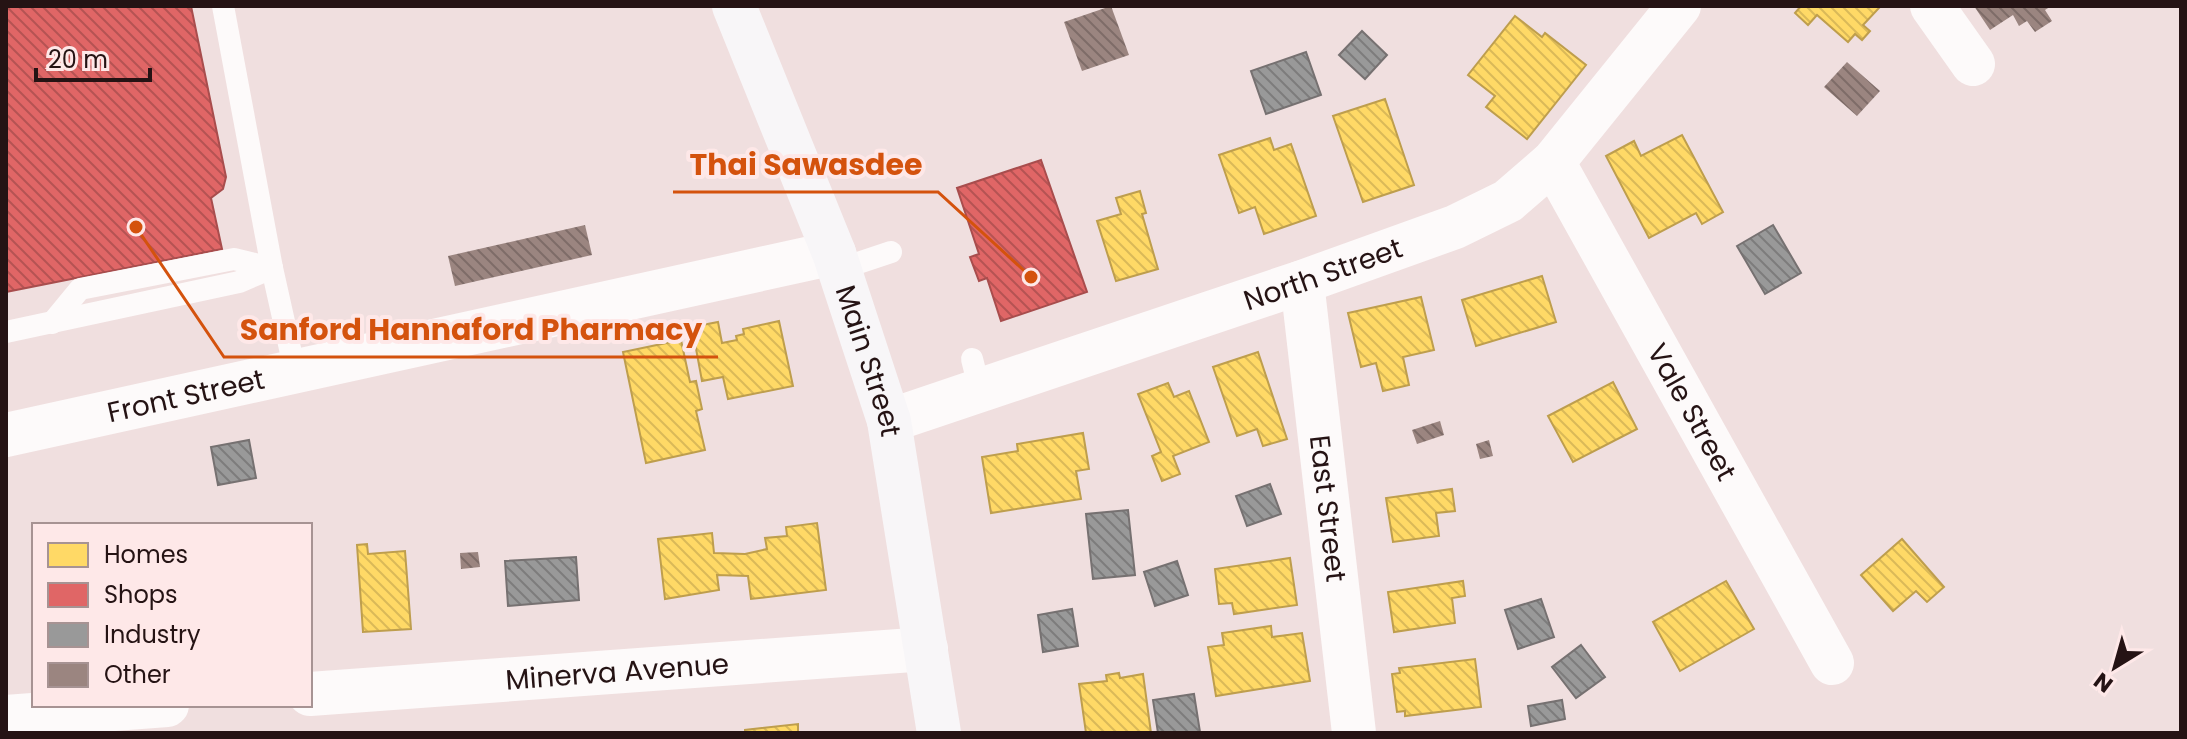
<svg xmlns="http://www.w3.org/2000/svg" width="2187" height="739" font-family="Poppins,sans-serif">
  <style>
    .homes { fill: url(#homes-back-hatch); stroke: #be9e4d; stroke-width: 2 }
    .shops { fill: url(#shops-back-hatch); stroke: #a84d4d; stroke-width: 2 }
    .industry { fill: url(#industry-back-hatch); stroke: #767171; stroke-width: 2 }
    .building { fill: url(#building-back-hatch) }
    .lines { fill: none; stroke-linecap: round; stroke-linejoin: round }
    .service { stroke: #fdfafa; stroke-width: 22 }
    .minor { stroke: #fdfafa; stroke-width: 44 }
    .secondary { stroke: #f8f6f8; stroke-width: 44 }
    .labels { text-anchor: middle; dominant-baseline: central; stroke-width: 8; stroke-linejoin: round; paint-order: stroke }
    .street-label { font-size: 28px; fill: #251314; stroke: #fee8e8 }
    .leader { fill: none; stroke: #d4520d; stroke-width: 3 }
    .callout-dot { fill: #d4520d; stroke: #fee8e8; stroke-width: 3 }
    .callout-label { font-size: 30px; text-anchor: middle; font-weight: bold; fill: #d4520d; stroke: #fee8e8; stroke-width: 8; stroke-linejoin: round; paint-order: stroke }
  </style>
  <defs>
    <pattern id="homes-back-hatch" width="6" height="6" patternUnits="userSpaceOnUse" patternTransform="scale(2)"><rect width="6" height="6" fill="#ffd966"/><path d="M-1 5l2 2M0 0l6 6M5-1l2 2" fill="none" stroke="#dab958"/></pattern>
    <pattern id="shops-back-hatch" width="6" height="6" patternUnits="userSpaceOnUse" patternTransform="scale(2)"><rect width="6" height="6" fill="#e06666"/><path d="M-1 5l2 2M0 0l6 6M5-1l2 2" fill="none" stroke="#b55353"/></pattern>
    <pattern id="industry-back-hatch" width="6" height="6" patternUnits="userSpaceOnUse" patternTransform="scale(2)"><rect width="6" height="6" fill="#999"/><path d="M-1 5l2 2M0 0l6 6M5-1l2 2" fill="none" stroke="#7d7c7c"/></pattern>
    <pattern id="building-back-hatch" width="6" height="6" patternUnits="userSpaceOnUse" patternTransform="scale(2)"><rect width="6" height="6" fill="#9b8580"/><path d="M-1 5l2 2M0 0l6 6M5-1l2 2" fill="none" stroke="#7e6c68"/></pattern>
  </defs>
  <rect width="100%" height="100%" fill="#f0dfdf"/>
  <g class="homes">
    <path d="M1801 6H1876L1879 8 1863 25 1870 31 1862 40 1855 34 1848 42 1817 15 1808 25 1795 13Z"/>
    <path d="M1515 16 1542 37 1545 33 1586 65 1527 139 1486 107 1495 96 1468 75Z"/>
    <path d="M1385 99 1414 185 1363 202 1333 116Z"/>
    <path d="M1682 135 1723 212 1702 224 1696 213 1649 238 1606 156 1634 141 1641 156Z"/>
    <path d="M1270 138 1274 150 1291 144 1316 216 1264 234 1255 207 1239 213 1219 155Z"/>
    <path d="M1140 191 1146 213 1142 214 1158 269 1116 281 1097 221 1121 214 1116 198Z"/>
    <path d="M1542 276 1556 322 1476 346 1462 300Z"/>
    <path d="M1421 297 1434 350 1403 357 1409 385 1383 391 1376 363 1361 367 1348 313Z"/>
    <path d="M779 321 793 386 728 399 723 377 702 381 692 327 718 322 722 343 737 340 736 336 744 334 743 329Z"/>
    <path d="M681 340 690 382 696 381 702 409 696 411 705 450 646 463 623 352Z"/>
    <path d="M1258 352 1287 439 1263 446 1257 429 1237 436 1213 367Z"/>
    <path d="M1613 382 1637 429 1573 462 1548 416Z"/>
    <path d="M1168 383 1174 397 1189 391 1209 442 1173 456 1180 474 1162 481 1152 456 1161 452 1138 394Z"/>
    <path d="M1083 433 1089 469 1076 471 1081 499 991 513 982 457 1018 451 1017 444Z"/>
    <path d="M1452 489 1455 511 1436 513 1439 536 1393 542 1386 498Z"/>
    <path d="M817 523 826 590 751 599 748 576 717 575 719 590 665 599 658 539 712 533 714 553 745 554 767 549 765 538 787 536 786 527Z"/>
    <path d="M1902 539 1944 587 1927 602 1916 591 1893 611 1861 575Z"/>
    <path d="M367 544 368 554 405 551 411 629 363 632 357 545Z"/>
    <path d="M1290 558 1297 605 1234 614 1232 603 1219 604 1215 569Z"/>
    <path d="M1463 581 1465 596 1452 598 1455 623 1394 632 1388 592Z"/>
    <path d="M1726 581 1754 629 1680 671 1653 622Z"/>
    <path d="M1271 626 1272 637 1302 633 1310 681 1216 696 1208 647 1224 645 1222 633Z"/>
    <path d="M1475 659 1481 707 1405 716V711L1397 712 1392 674 1400 673 1399 668Z"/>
    <path d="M1119 673 1120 678 1143 674 1151 733H1086L1079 684 1107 681 1106 675Z"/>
    <path d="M798 724V733H745V730Z"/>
  </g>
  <g class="shops">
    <path d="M6 6H191L226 177 223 189 211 198 222 249 6 292Z"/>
    <path d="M1041 160 1087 292 1001 321 987 278 979 281 970 257 979 254 957 188Z"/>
  </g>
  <g class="industry">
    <path d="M1362 31 1387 55 1365 79 1339 55Z"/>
    <path d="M1306 52 1321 95 1266 114 1251 71Z"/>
    <path d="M1773 225 1801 273 1765 294 1737 246Z"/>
    <path d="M249 440 256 478 218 485 211 447Z"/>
    <path d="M1270 484 1281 514 1247 526 1236 496Z"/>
    <path d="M1128 510 1135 575 1093 579 1086 514Z"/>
    <path d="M576 557 579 600 508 606 505 561Z"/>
    <path d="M1177 561 1188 595 1155 606 1144 572Z"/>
    <path d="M1541 599 1554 637 1518 649 1505 610Z"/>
    <path d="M1072 609 1078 646 1043 652 1038 615Z"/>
    <path d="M1581 645 1605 677 1576 698 1552 667Z"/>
    <path d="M1194 694 1200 732 1158 733 1153 700Z"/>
    <path d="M1562 700 1565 719 1531 726 1528 706Z"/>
  </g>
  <g class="building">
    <path d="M1111 6 1129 55 1082 71 1064 22Z"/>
    <path d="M1974 6H2051L2045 10 2052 21 2035 32 2027 21 2019 26 2013 15 1990 30Z"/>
    <path d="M1847 62 1880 91 1857 116 1824 87Z"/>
    <path d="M585 225 592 255 455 286 448 256Z"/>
    <path d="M1440 421 1444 435 1417 444 1412 430Z"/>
    <path d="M1489 440 1493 456 1480 459 1476 444Z"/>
    <path d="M478 552 480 567 461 569 460 553Z"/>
  </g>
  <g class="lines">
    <g class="service">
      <path d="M223 6 272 268 295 371"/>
      <path d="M840 269 891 252"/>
      <path d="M52 323 80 289 234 259 272 268"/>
      <path d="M6 332 239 282 272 268"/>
      <path d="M972 359 980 391"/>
    </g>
    <g class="minor">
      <path d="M1932 6 1973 64"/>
      <path id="s1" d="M1553 162 1832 663"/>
      <path id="s2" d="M1302 282 1354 733"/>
      <path id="s3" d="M889 421 1302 282 1455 227 1508 201 1553 162 1679 6"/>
      <path id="s4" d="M6 435 834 253"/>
      <path id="s5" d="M310 694 926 649"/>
      <path d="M6 717 167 705"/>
    </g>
    <path class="secondary" id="s6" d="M734 6 834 253 889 421 939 733"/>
  </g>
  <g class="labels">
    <g class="street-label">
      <text stroke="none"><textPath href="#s3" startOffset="458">North Street</textPath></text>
      <text stroke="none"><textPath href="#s6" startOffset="380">Main Street</textPath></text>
      <text stroke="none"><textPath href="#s4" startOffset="184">Front Street</textPath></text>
      <text stroke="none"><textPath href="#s1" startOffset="286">Vale Street</textPath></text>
      <text stroke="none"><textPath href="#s2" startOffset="228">East Street</textPath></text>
      <text stroke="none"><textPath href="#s5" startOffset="308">Minerva Avenue</textPath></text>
    </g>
  </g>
  <path class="leader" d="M1031 277L938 192H673M136 227L224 357H718"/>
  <g class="callout-dot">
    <circle cx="1031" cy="277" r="8"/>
    <circle cx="136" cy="227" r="8"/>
  </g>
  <g class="callout-label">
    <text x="806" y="175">Thai Sawasdee</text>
    <text x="471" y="340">Sanford Hannaford Pharmacy</text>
  </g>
  <rect width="2187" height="739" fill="none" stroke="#251314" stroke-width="16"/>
  <rect x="32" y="523" width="280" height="184" fill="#fee8e8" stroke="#a79393" stroke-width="2"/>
  <rect x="48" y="543" width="40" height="24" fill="#ffd966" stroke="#a79393" stroke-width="2"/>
  <text x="104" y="563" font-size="24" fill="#251314">Homes</text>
  <rect x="48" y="583" width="40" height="24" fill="#e06666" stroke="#a79393" stroke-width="2"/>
  <text x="104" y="603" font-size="24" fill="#251314">Shops</text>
  <rect x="48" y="623" width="40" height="24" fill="#999999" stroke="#a79393" stroke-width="2"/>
  <text x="104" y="643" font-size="24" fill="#251314">Industry</text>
  <rect x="48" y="663" width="40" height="24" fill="#9b8580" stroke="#a79393" stroke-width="2"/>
  <text x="104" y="683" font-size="24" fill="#251314">Other</text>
  <g transform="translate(2115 667) rotate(217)" stroke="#fee8e8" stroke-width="6" paint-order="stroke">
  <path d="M0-6L14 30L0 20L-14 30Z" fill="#251314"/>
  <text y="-12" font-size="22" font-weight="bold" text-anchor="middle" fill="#251314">N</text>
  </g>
  <path d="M36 68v12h114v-12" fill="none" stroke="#251314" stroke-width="4"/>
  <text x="48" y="68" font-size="24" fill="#251314" stroke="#fee8e8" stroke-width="6" paint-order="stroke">20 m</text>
</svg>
